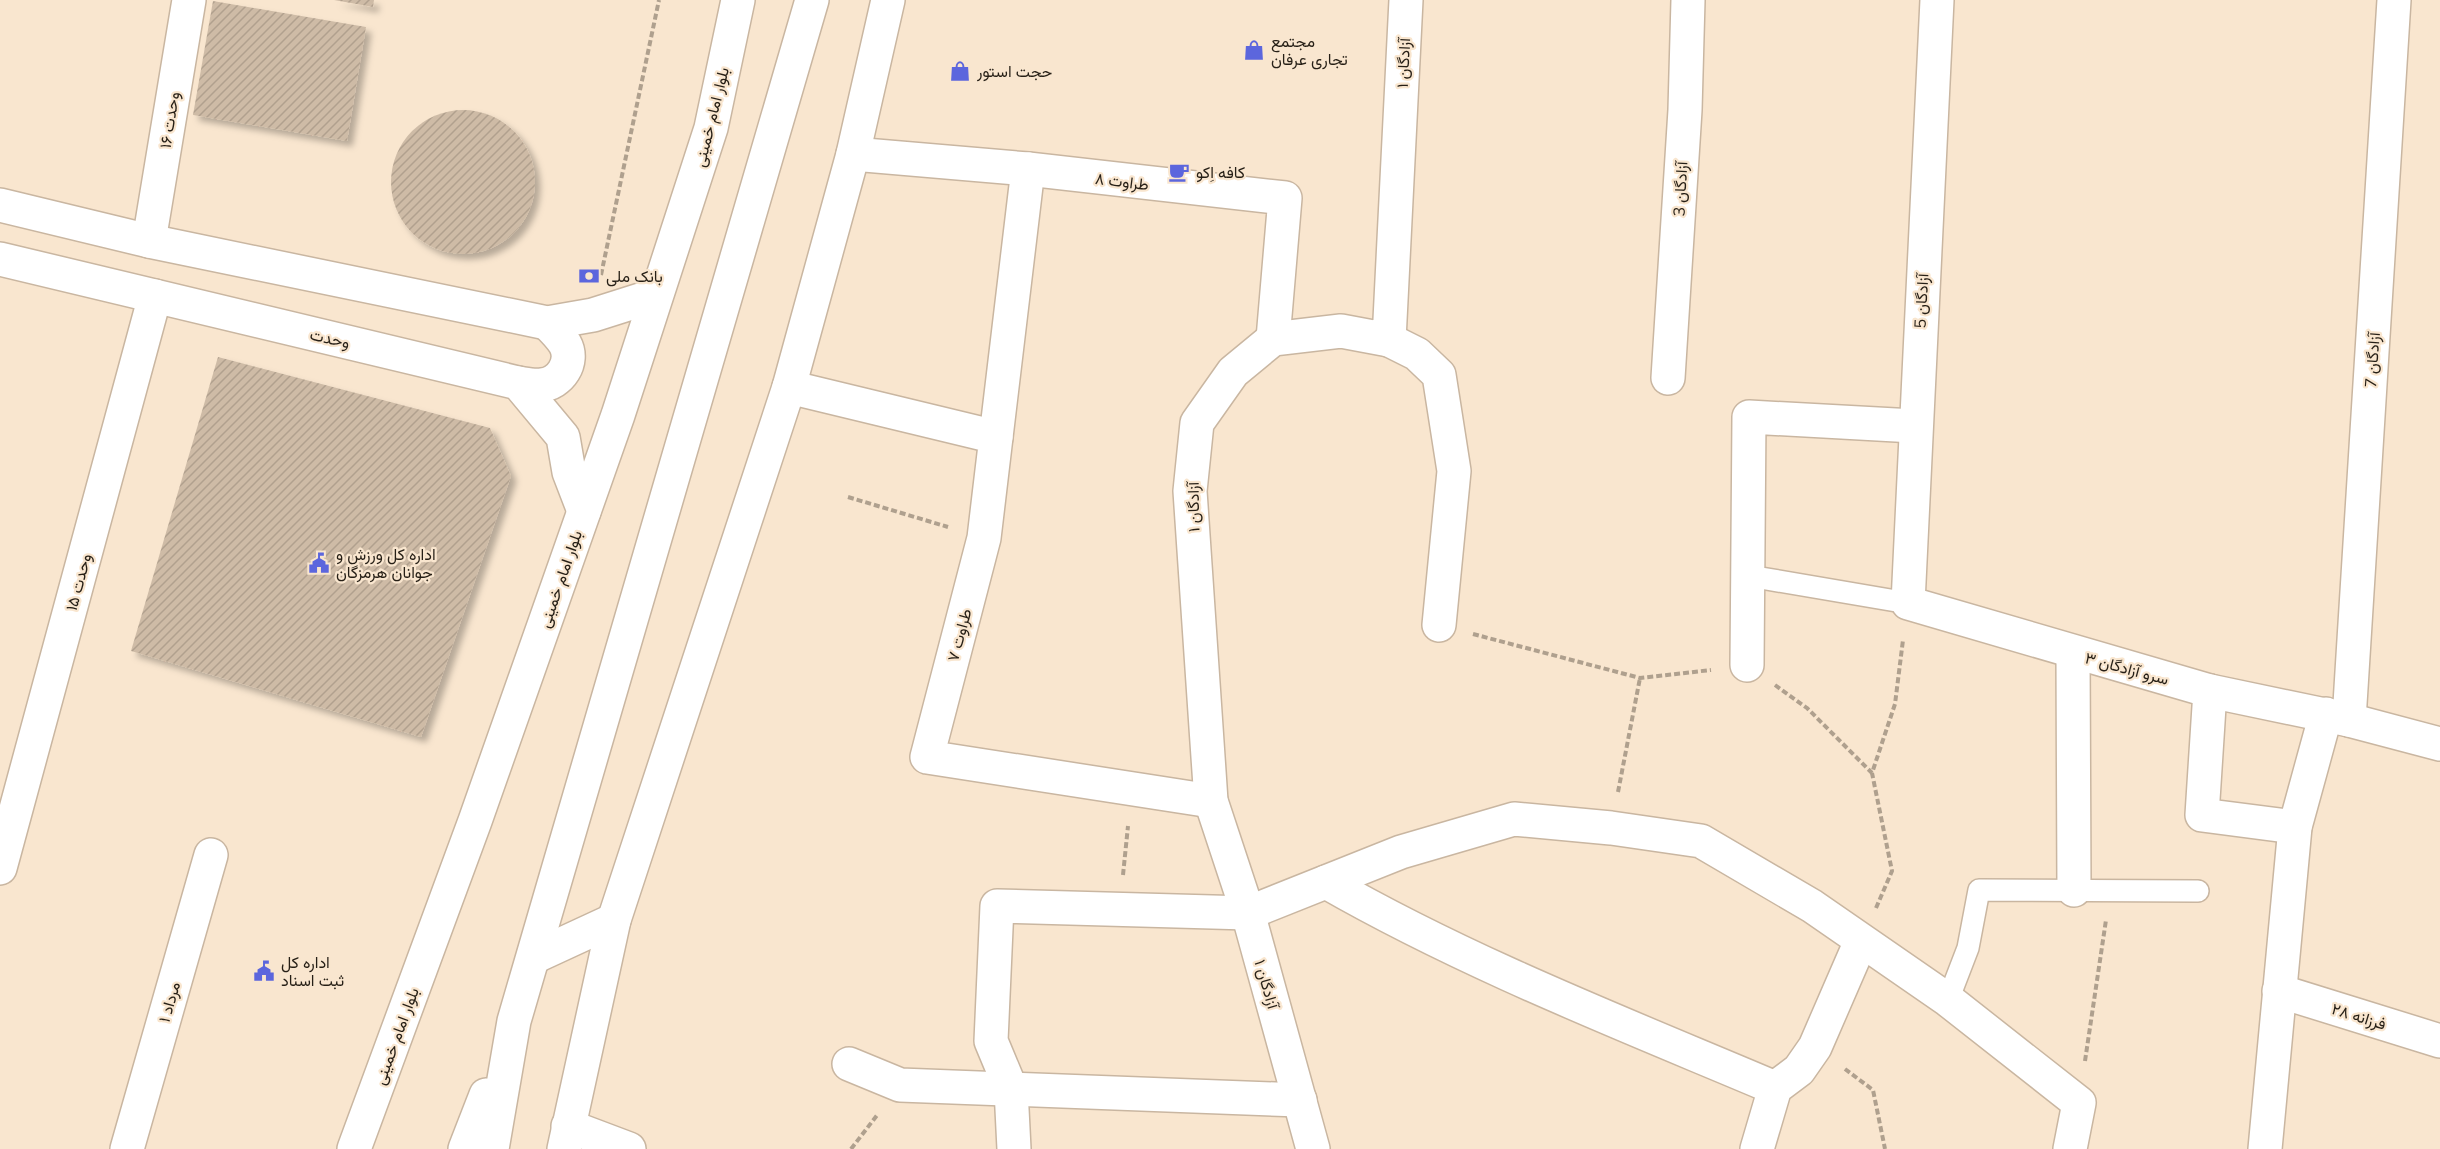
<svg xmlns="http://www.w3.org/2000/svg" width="2440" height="1149" font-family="Mulish,Vazirmatn,sans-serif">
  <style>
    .building { fill: url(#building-hatch); filter: url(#shadow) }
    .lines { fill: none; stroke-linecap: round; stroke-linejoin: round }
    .service-casing { stroke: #c9b6a1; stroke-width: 24 }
    .minor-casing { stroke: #c9b6a1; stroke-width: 36 }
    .tertiary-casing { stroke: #c9b6a1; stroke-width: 36 }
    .primary-casing { stroke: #c9b6a1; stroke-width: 36 }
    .path { stroke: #afa08e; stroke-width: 4; stroke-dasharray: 6 3; stroke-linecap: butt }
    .service { stroke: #fff; stroke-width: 21 }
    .minor { stroke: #fff; stroke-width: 33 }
    .tertiary { stroke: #fff; stroke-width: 33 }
    .primary { stroke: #fff; stroke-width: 33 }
    .labels { text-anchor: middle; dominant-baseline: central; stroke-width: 4.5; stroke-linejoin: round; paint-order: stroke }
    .poi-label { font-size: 16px; fill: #261f16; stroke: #f9e6cf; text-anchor: start }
    .street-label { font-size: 16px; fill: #261f16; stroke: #f9e6cf }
  </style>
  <defs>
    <pattern id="building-hatch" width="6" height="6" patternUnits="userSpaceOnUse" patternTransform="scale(1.5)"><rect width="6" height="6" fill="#cebba6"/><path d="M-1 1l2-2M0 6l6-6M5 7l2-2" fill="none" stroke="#b1a08e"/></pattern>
    <filter id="shadow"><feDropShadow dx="5.5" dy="5.5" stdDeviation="3" flood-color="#0004"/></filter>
  </defs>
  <rect width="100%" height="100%" fill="#f9e6cf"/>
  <g class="building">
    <path d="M334 0H374L373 7Z"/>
    <path d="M213 1 366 27 347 141 193 115Z"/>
    <circle cx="463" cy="182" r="72"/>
    <path d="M218 357 490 428 511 476 421 737 131 651Z"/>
  </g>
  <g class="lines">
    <g class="service-casing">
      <g id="service">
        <path d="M1749 576 1908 603"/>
        <path d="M1948 1000 1968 948 1979 890 2198 891"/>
      </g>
    </g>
    <g class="minor-casing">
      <g id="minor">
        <path d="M1937 0 1908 603 2210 691 2349 720 2394 0"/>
        <path d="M853 154 1028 169 1285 198 1273 339"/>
        <path d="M149 241 189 0"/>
        <path d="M1389 340 1417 354 1439 375 1454 471 1439 625"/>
        <path d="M1668 378 1685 110 1688 0"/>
        <path d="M789 387 996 437 984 538 927 757 1211 801"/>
        <path d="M996 437 1028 169"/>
        <path d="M2073 653 2074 890"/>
        <path d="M1747 665 1749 417 1914 426"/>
        <path d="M2210 691 2202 815 2295 827"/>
        <path d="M0 868 155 296"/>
        <path d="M1326 882C1469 964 1624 1024 1775 1088"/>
        <path d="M534 957 614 920"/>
        <path d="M2279 991 2440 1041"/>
        <path d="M849 1064 900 1085 1300 1100"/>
        <path d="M568 1126 629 1149"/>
        <path d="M127 1149 211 855"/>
        <path d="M564 1149 614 920 789 387 853 154 888 0"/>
        <path d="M1014 1149 1011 1089 991 1041 997 906 1248 913 1401 852 1514 819 1611 828 1701 841 1812 906 1948 1000 2079 1103 2070 1149"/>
        <path d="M1313 1149 1248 913 1211 801 1190 491 1197 423 1233 372 1273 339 1341 331 1389 340 1406 0"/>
        <path d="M1757 1149 1775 1088 1799 1070 1815 1047 1861 941"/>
        <path d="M2265 1149 2295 827 2326 714"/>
      </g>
    </g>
    <g class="tertiary-casing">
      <g id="tertiary">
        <path d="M0 205 149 241 547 323 593 315 656 295"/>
        <path d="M0 259 518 383 563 437 569 472 584 511"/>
        <path d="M518 383C525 384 534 386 541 385 560 384 575 362 565 344 561 337 553 329 547 323"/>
        <path d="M2349 720 2440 744"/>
      </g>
    </g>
    <g class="primary-casing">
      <g id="primary">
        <path d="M354 1149 475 821 618 415 711 128 738 0"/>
        <path d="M465 1149 486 1095"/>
        <path d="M492 1149 514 1021 812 0"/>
      </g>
    </g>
    <g class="path">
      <path d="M601 275 659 0"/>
      <path d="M848 497 948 527"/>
      <path d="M1473 634 1640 678 1711 670"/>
      <path d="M1775 685 1807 708 1872 773"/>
      <path d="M1618 792 1640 678"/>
      <path d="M1123 875 1128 826"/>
      <path d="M1876 908 1892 871 1872 773 1895 704 1903 640"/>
      <path d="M2085 1061 2106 920"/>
      <path d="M1845 1069 1873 1090 1885 1149"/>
      <path d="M851 1149 878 1114"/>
    </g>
    <use href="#service" class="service"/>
    <use href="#minor" class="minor"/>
    <use href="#tertiary" class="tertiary"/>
    <use href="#primary" class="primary"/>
  </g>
  <defs>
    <g id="shop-bare" transform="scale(1.62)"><path d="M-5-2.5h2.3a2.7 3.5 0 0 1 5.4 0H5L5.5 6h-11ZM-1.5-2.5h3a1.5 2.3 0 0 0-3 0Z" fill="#5c66dd" stroke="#f9e6cf" stroke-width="2.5" paint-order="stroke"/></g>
    <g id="cafe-bare" transform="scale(1.62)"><path d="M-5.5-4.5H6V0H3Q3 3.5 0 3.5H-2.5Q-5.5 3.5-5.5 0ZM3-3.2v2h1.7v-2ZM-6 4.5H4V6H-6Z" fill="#5c66dd" stroke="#f9e6cf" stroke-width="2.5" paint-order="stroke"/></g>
    <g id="bank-bare" transform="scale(1.62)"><path d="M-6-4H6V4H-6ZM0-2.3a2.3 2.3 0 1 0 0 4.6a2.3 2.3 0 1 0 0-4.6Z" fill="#5c66dd" stroke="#f9e6cf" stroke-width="2.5" paint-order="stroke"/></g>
    <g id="civic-bare" transform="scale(1.62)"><path d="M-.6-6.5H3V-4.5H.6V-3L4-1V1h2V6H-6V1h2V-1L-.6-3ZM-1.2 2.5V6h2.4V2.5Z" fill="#5c66dd" stroke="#f9e6cf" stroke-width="2.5" paint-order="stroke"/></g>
  </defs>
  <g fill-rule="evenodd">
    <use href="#shop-bare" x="1254" y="50"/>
    <use href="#shop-bare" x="960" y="71"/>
    <use href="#cafe-bare" x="1179" y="172"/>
    <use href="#bank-bare" x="589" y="276"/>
    <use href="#civic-bare" x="319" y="563"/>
    <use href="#civic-bare" x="264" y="971"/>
  </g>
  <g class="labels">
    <g class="poi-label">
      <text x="1271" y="41">مجتمع<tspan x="1271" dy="18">تجاری عرفان</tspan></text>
      <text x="977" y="71">حجت استور</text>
      <text x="1196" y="172">کافه اِکو</text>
      <text x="606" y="276">بانک ملی</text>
      <text x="336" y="554">اداره کل ورزش و<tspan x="336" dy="18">جوانان هرمزگان</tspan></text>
      <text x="281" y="962">اداره کل<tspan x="281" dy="18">ثبت اسناد</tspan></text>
    </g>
    <g class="street-label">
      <text transform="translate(1403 63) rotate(-87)">آزادگان ۱</text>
      <text transform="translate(711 117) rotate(-76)">بلوار امام خمینی</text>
      <text transform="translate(169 120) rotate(-81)">وحدت ۱۶</text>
      <text transform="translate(1122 181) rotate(7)">طراوت ۸</text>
      <text transform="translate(1680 189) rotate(-87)">آزادگان 3</text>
      <text transform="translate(1921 301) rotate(-87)">آزادگان 5</text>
      <text transform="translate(330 338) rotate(13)">وحدت</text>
      <text transform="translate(2372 360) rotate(-86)">آزادگان 7</text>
      <text transform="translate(1193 507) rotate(-91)">آزادگان ۱</text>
      <text transform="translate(560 579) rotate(-71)">بلوار امام خمینی</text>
      <text transform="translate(78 582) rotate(-75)">وحدت ۱۵</text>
      <text transform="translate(959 635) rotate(-75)">طراوت ۷</text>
      <text transform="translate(2127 668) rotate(15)">سرو آزادگان ۳</text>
      <text transform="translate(1267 984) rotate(74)">آزادگان ۱</text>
      <text transform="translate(169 1002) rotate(-74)">مرداد ۱</text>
      <text transform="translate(2359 1016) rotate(17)">فرزانه ۲۸</text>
      <text transform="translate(396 1036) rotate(-70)">بلوار امام خمینی</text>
    </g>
  </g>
</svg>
